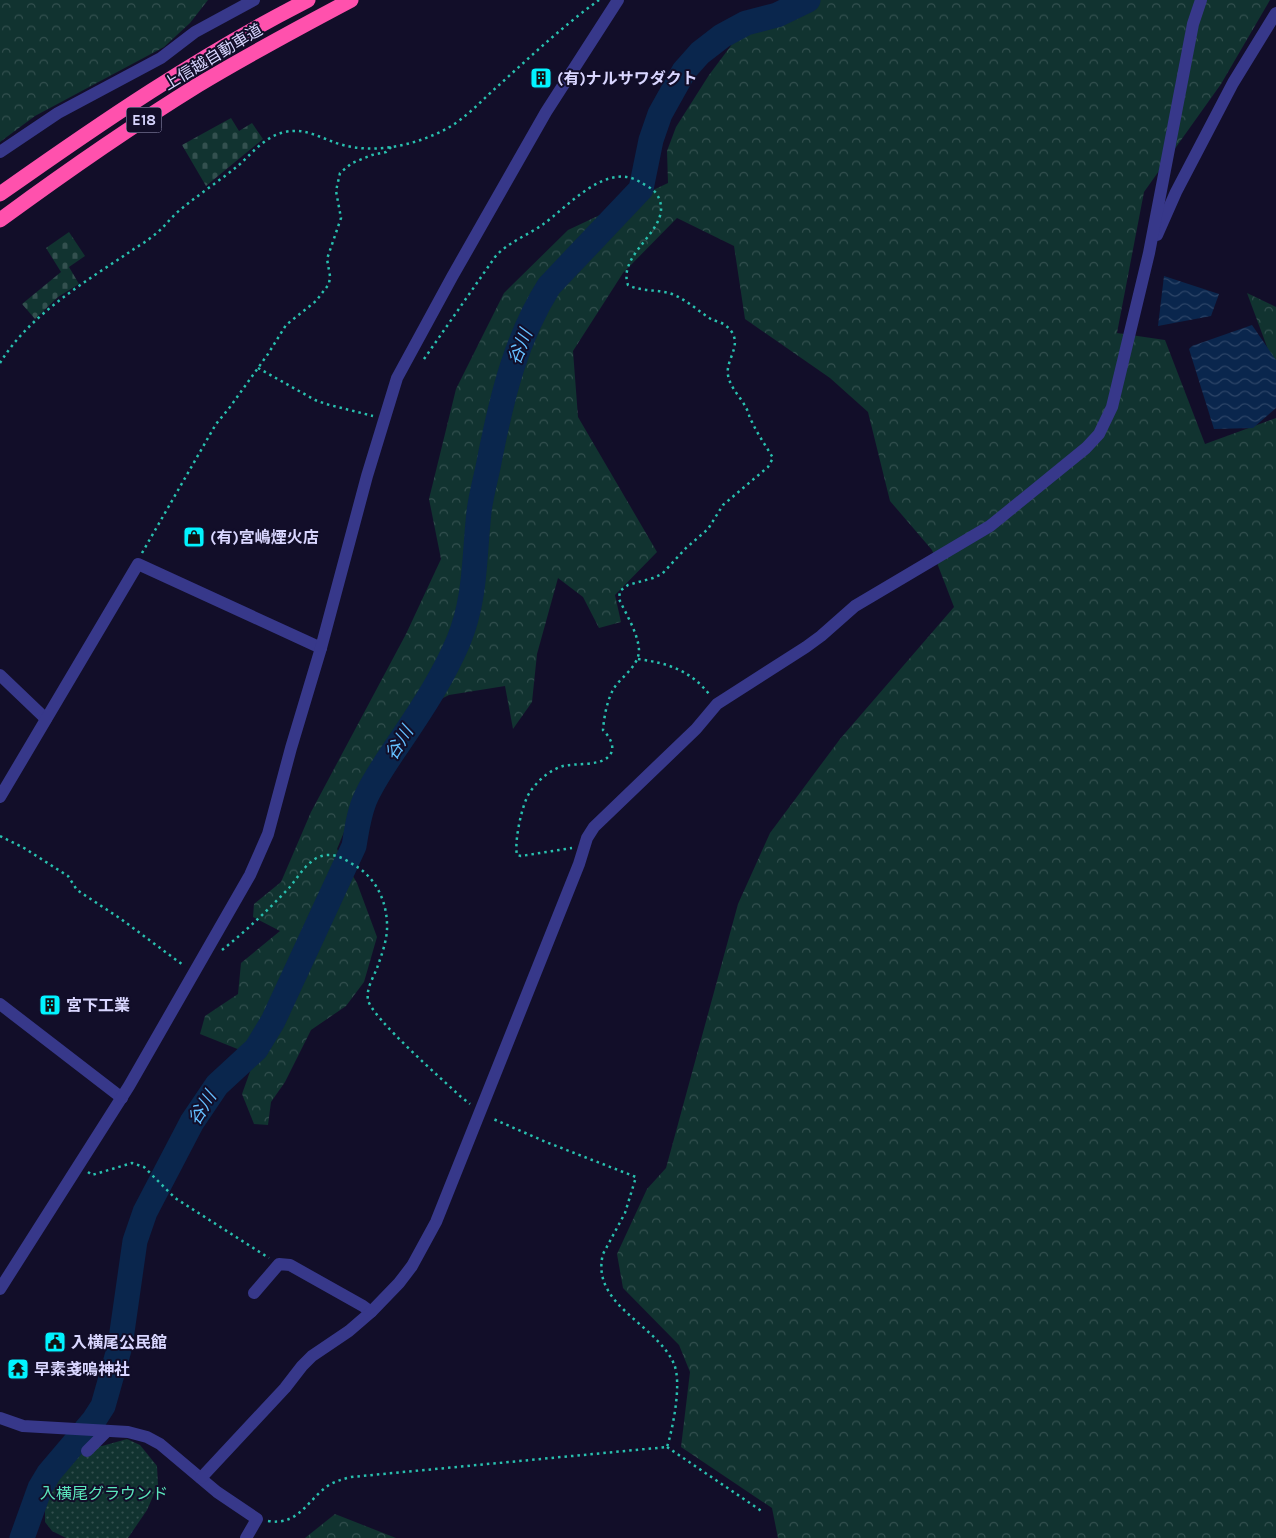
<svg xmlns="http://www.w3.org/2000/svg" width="1276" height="1538" font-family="Karla,'Noto Sans JP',sans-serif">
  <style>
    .green { fill: url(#green-dots) }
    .forest { fill: url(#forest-crowns) }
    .cemetery { fill: url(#cemetery-stones) }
    .water { fill: url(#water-waves) }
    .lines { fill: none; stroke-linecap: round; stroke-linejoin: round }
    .river { stroke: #0a264d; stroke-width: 25 }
    .path { stroke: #29c0af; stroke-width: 2.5; stroke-dasharray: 2.5 4; stroke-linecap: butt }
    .minor { stroke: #37388a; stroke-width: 12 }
    .highway { stroke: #ff51ad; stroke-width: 15 }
    .labels { text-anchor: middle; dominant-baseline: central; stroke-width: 4; stroke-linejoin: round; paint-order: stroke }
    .shield { fill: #120e29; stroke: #9d9abf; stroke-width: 1 }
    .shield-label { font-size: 15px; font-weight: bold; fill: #d9d6ff }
    .street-label { font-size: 16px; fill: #d9d6ff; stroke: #120e29 }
    .poi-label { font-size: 16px; font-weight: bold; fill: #d9d6ff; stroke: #120e29; text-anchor: start }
    .park-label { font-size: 16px; fill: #5be6bc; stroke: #120e29 }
    .water-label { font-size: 18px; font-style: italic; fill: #64bfff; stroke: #120e29 }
  </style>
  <defs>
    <pattern id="green-dots" width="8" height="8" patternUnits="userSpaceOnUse" patternTransform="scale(1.25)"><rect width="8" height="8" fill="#113330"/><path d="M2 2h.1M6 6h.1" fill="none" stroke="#33504f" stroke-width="1.8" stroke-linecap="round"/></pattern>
    <pattern id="forest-crowns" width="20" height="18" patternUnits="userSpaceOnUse" patternTransform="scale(1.25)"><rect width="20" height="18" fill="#113330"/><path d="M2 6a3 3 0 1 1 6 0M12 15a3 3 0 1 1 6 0" fill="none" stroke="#33504f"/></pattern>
    <pattern id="cemetery-stones" width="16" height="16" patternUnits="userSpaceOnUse" patternTransform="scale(1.25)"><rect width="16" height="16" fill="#113330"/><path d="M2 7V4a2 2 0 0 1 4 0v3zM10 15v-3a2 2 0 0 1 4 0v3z" fill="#33504f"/></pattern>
    <pattern id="water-waves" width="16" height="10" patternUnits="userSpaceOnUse" patternTransform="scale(1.25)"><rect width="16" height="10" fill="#0a264d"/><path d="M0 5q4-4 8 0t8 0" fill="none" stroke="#2d4568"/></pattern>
  </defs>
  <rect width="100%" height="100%" fill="#120e29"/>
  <path class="green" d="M127 1439 140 1445 157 1466 158 1485 147 1510 128 1538H66L52 1531 45 1522V1503L65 1469 87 1444 102 1446Z"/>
  <g class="forest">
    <path d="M0 0H208L190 23 164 47 35 116 0 142Z"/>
    <path d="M820 0H1270L1221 84 1144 192 1117 333 1165 340 1205 444 1276 418V1538H778L772 1508 681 1447 690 1372 679 1345 623 1288 617 1254 647 1189 666 1168 738 904 770 833 840 739 954 607 932 550 890 501 868 412 830 378 745 319 734 246 677 218 623 273 573 351 578 417 657 552 615 595 621 622 599 628 583 597 558 578 537 654 532 702 513 729 505 686 449 695 403 718 369 772 337 849 357 883 377 937 364 982 346 1006 311 1030 285 1082 271 1102 268 1125 254 1124 242 1094 252 1066 240 1050 200 1034 205 1016 238 994 241 963 280 931 253 917 254 904 281 882 311 812 406 634 441 559 429 499 456 389 504 293 568 230 668 183 667 151 676 127 709 75 739 35 789 21 808 10Z"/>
    <path d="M1247 293 1276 307V371Z"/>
    <path d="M335 1514 396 1538H305Z"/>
  </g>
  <g class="cemetery">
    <path d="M231 118 239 131 252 123 263 139 206 186 182 145Z"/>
    <path d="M69 232 85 256 69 267 79 284 58 297 35 319 22 304 61 272 46 248Z"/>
  </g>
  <g class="water">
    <path d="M1164 276 1219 294 1211 316 1158 326Z"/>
    <path d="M1252 325 1276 360V408L1253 428 1214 429 1189 349 1192 346Z"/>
  </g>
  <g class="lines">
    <path class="river" d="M22 1538 40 1488 49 1473 94 1420 103 1406 120 1346 135 1241 145 1212 192 1122 217 1085 256 1049 273 1021 354 846C357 829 359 811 367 795 376 776 389 758 401 740 422 709 443 677 458 642 476 600 474 557 479 512 481 494 487 475 490 457 502 397 516 338 549 286L641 189 651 140 660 114 684 71 700 53 722 36 746 23 777 15 808 0"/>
    <g class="path">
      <path d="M424 359 495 257C507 243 526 236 542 225 568 207 606 161 640 182 645 185 652 188 656 193 679 227 616 251 628 285 642 292 658 289 672 294 687 300 698 311 711 319 715 321 721 322 725 325 747 342 725 358 728 375 730 388 741 397 746 408 749 412 749 418 752 422 758 435 766 446 773 458L768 467 723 505 708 529 686 548 662 574 653 578 628 585 620 591 619 599C626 614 638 633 639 650 639 666 622 676 614 688 607 700 604 717 603 730 610 737 617 749 608 757 599 766 575 763 563 766 550 770 538 780 530 792 522 803 514 842 517 855L521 856 572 848"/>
      <path d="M0 363C29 315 85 282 131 251 138 246 146 242 153 236 163 229 170 218 180 210 199 194 221 180 240 164 254 151 266 136 285 132 307 127 323 140 343 145 376 154 416 145 446 129 465 119 482 100 498 86 531 56 563 26 599 0"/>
      <path d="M258 368 315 400 326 404 373 416"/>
      <path d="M142 553 216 424 230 407 268 354 286 325 316 301 329 284 330 276 327 259 341 218 336 191 340 173 352 163 372 155 386 152 391 147"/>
      <path d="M638 659C667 663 690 670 709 694"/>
      <path d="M0 836 24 848 68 876 77 890 121 919 183 965"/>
      <path d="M222 950C246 931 268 910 289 888 296 880 302 869 311 862 315 858 322 855 328 855 339 854 350 863 359 868 377 881 386 901 387 923 388 938 382 954 377 968 373 978 366 989 368 1000 372 1018 443 1080 460 1096L470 1104"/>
      <path d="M88 1172 92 1175 132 1163 144 1167 175 1198 269 1258"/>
      <path d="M667 1447 763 1512"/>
      <path d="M268 1521C299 1526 307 1500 329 1485 336 1481 343 1479 351 1477L667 1447C673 1428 682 1383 674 1364 657 1324 590 1305 603 1254L625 1213 636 1177 546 1142 491 1118"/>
    </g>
    <g class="minor">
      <path d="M0 152 58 113 161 58 195 32 254 0"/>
      <path d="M1157 235 1176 192 1233 83 1276 13"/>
      <path d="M0 675 46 719"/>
      <path d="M0 797 138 564 321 648"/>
      <path d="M0 1004 122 1098"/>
      <path d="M0 1289 129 1086 250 875 268 834 291 748 321 648 367 476 397 378 452 277 546 112 618 0"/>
      <path d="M254 1293 279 1264 290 1265 363 1306 371 1312"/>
      <path d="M0 1418 23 1426 128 1432 147 1437 160 1444 217 1492 257 1519 246 1538"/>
      <path d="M87 1451 107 1431"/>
      <path d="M201 1478 285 1388 302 1366 312 1356 349 1331 371 1312 399 1283 412 1266 436 1222 579 864 587 838 594 827 696 729 717 704 806 647 821 636 855 606 990 526 1086 448 1099 434 1112 407 1149 253 1193 24 1201 0"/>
    </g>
    <g class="highway">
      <path d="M0 194C99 124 200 55 308 0"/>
      <path d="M0 220C64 173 130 127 198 85 248 55 300 27 351 0"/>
    </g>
  </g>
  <defs>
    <g id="building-square" transform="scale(1.125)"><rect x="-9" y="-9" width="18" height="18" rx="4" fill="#02f3ff" stroke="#120e29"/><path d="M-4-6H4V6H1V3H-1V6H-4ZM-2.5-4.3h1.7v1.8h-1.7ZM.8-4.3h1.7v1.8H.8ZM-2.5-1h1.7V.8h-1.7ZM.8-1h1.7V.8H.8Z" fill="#111"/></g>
    <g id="shop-square" transform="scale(1.125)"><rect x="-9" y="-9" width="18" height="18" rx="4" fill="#02f3ff" stroke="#120e29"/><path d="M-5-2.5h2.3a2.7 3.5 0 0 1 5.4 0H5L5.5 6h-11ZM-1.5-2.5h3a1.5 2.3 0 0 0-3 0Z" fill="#111"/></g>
    <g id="civic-square" transform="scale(1.125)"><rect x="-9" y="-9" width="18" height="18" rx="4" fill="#02f3ff" stroke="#120e29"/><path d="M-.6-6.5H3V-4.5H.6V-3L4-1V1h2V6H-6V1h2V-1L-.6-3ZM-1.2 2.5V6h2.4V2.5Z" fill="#111"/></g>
    <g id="temple-square" transform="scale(1.125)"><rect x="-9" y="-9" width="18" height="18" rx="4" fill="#02f3ff" stroke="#120e29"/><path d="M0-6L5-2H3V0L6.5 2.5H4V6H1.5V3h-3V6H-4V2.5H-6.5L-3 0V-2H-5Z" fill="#111"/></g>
  </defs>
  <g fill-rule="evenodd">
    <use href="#building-square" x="541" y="78"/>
    <use href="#shop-square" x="194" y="537"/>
    <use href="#building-square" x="50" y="1005"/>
    <use href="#civic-square" x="55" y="1342"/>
    <use href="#temple-square" x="18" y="1369"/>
  </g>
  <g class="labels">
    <rect class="shield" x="126.5" y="107.5" width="35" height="25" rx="4"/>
    <g class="shield-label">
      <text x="144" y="120">E18</text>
    </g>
    <g class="street-label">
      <text transform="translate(213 57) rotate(-31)">上信越自動車道</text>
    </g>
    <g class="poi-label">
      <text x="557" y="78">(有)ナルサワダクト</text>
      <text x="210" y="537">(有)宮嶋煙火店</text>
      <text x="66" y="1005">宮下工業</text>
      <text x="71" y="1342">入横尾公民館</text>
      <text x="34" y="1369">早素戔嗚神社</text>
    </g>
    <g class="park-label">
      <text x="104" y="1493">入横尾グラウンド</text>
    </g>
    <g class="water-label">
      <text transform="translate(520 347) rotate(-68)">谷川</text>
      <text transform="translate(399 743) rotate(-58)">谷川</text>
      <text transform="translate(202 1108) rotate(-58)">谷川</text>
    </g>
  </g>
</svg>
